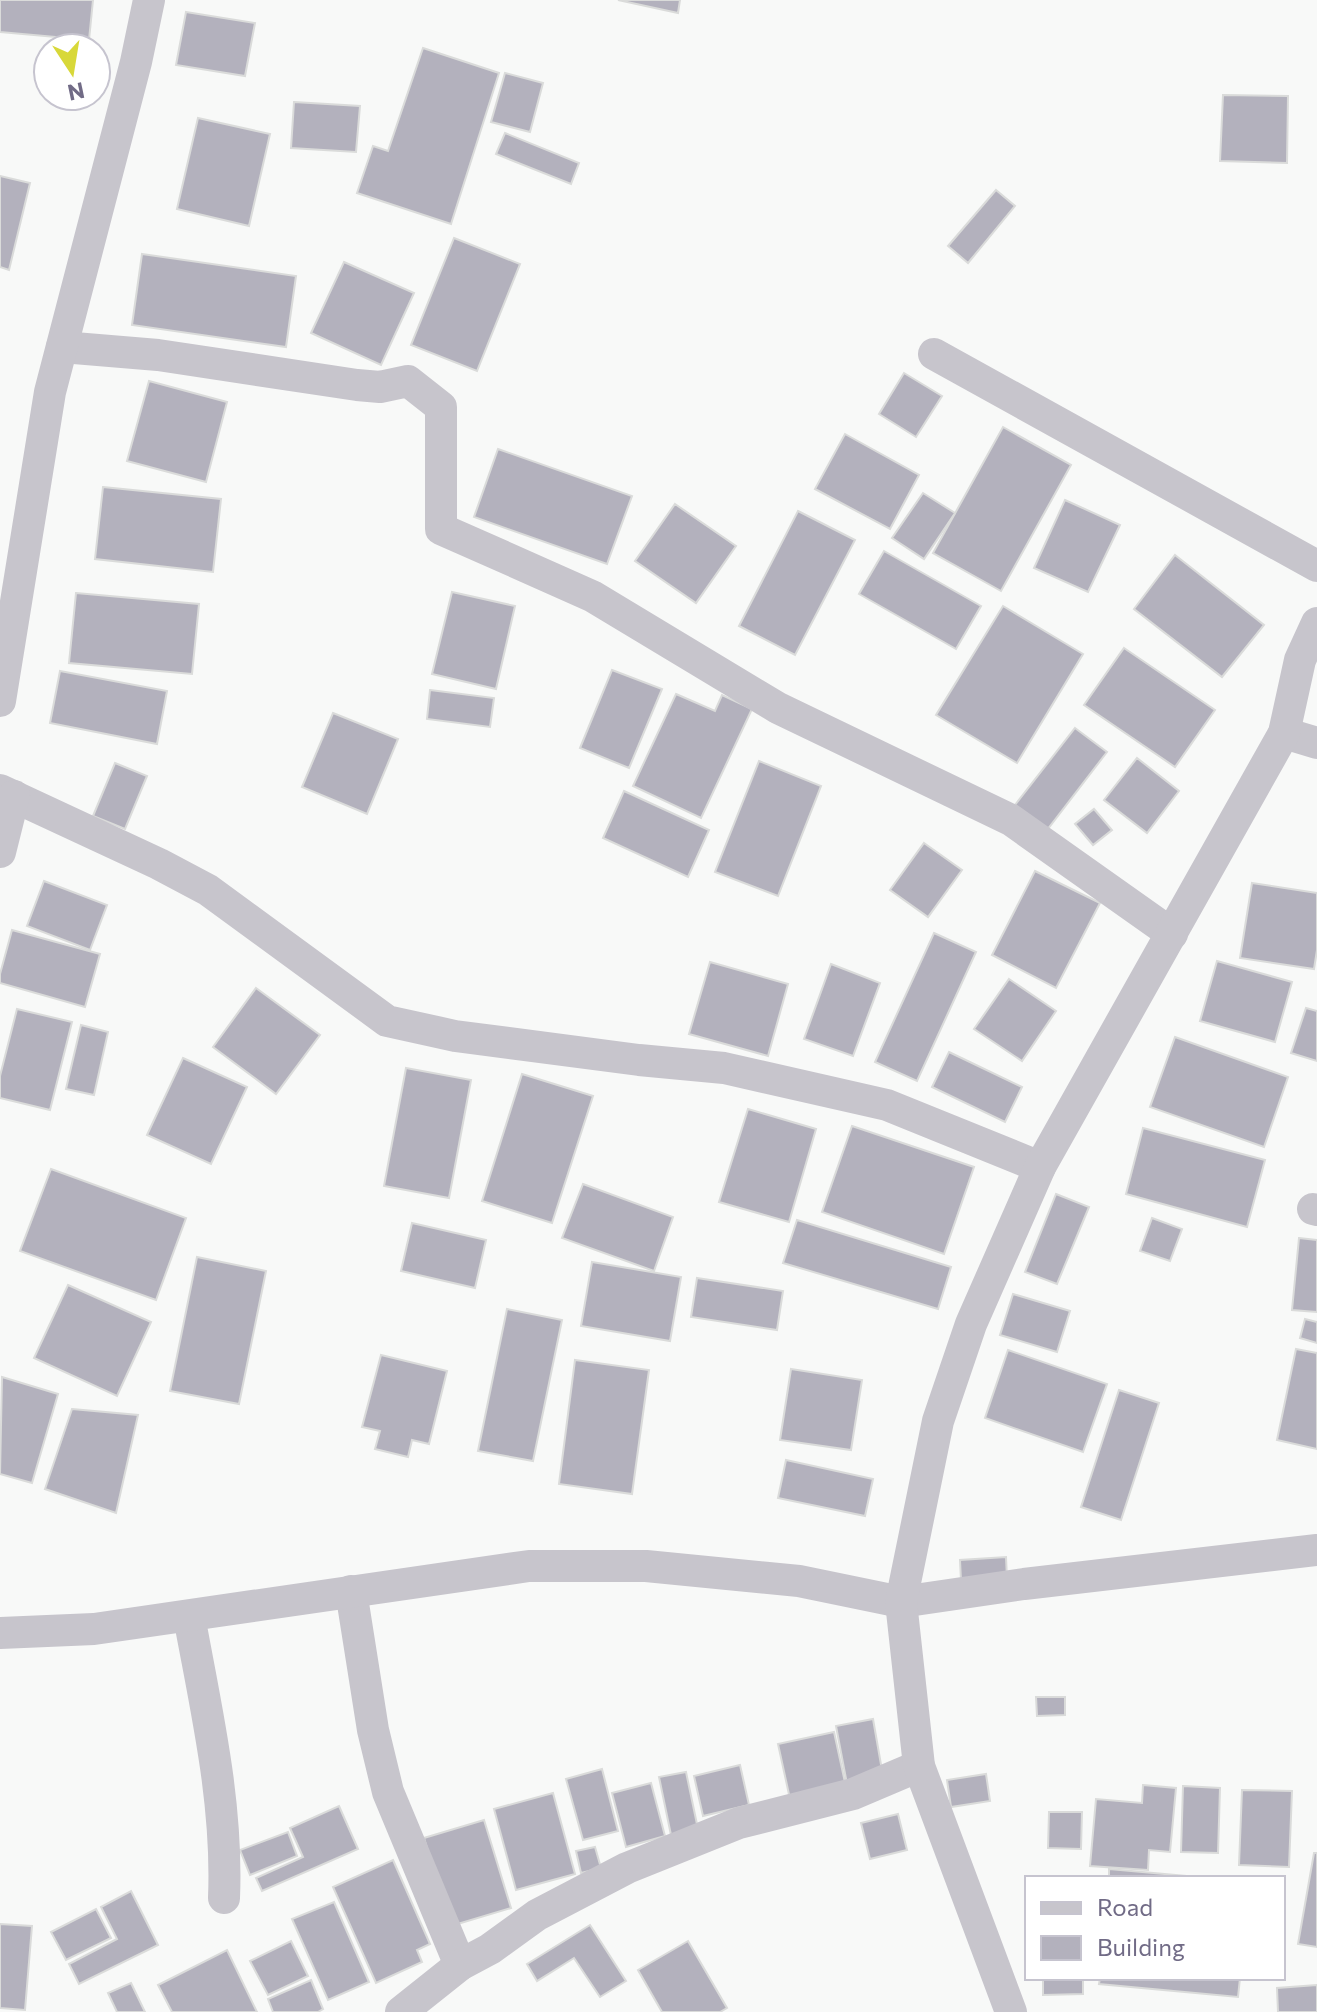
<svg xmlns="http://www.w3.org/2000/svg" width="1317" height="2012" font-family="Commissioner,sans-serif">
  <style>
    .building { fill: #b3b1bd; stroke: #dadbda; stroke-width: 2 }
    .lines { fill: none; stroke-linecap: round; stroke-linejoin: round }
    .minor { stroke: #c7c5cc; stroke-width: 32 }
  </style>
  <rect width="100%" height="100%" fill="#f8f9f8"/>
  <g class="building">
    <path d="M0 0H93L89 40 0 32Z"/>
    <path d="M618 0H680L678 13Z"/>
    <path d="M186 12 255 23 245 76 176 65Z"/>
    <path d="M423 48 499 73 451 224 357 193 373 146 388 151Z"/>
    <path d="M505 73 543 83 530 132 491 122Z"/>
    <path d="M1223 95 1288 96 1287 163 1220 161Z"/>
    <path d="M294 102 360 106 356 152 291 148Z"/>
    <path d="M198 118 270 134 249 226 177 209Z"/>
    <path d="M505 133 579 163 571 184 496 154Z"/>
    <path d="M0 176 30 183 9 270 0 267Z"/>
    <path d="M996 190 1015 206 968 263 948 246Z"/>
    <path d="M454 238 520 264 477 371 411 345Z"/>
    <path d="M142 254 296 276 286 347 132 325Z"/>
    <path d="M344 262 414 293 381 365 311 333Z"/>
    <path d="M904 373 942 396 916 437 879 414Z"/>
    <path d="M149 381 227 402 206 482 127 461Z"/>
    <path d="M1003 427 1071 465 1001 591 933 553Z"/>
    <path d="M845 434 919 475 890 529 815 489Z"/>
    <path d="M498 449 632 496 607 564 474 517Z"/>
    <path d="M103 487 221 499 213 572 95 559Z"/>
    <path d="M923 493 955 513 924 559 892 538Z"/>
    <path d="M1065 500 1120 525 1088 592 1034 568Z"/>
    <path d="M675 504 736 546 696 603 635 561Z"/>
    <path d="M798 511 855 540 795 655 739 626Z"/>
    <path d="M884 551 981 606 956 649 859 594Z"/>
    <path d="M1175 555 1264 625 1222 677 1134 609Z"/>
    <path d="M452 592 515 606 496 689 432 674Z"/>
    <path d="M76 593 199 604 192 674 69 663Z"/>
    <path d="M1003 606 1083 654 1017 763 936 715Z"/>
    <path d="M1124 648 1215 710 1175 767 1084 705Z"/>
    <path d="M612 670 662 689 629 768 580 748Z"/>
    <path d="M60 671 167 691 157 744 50 723Z"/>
    <path d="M430 690 494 698 490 727 427 719Z"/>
    <path d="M676 694 715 711 722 695 752 709 701 818 633 786Z"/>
    <path d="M333 713 398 739 367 814 302 787Z"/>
    <path d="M1075 728 1107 752 1047 830 1015 805Z"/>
    <path d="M1137 758 1179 791 1147 833 1104 800Z"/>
    <path d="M759 761 821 786 778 896 715 872Z"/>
    <path d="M115 763 147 776 125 829 93 816Z"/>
    <path d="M624 791 709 830 688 877 603 838Z"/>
    <path d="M1094 809 1112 830 1093 845 1075 824Z"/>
    <path d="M924 843 962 870 928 917 890 890Z"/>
    <path d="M1035 871 1100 903 1056 988 992 955Z"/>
    <path d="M44 881 107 905 90 950 27 926Z"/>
    <path d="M1252 883 1317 893V950L1314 969 1240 958Z"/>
    <path d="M12 930 100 954 85 1007 0 983V974Z"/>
    <path d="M934 933 976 952 917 1081 875 1062Z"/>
    <path d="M1217 961 1292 982 1275 1042 1200 1021Z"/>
    <path d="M710 962 788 984 768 1056 689 1034Z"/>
    <path d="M831 964 880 983 853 1056 804 1039Z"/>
    <path d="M1009 979 1056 1011 1022 1061 974 1029Z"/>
    <path d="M256 988 320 1035 276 1094 213 1047Z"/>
    <path d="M1306 1008 1317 1011V1061L1291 1053Z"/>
    <path d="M17 1009 72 1022 50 1110 0 1098V1076Z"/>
    <path d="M81 1025 108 1032 94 1095 66 1089Z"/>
    <path d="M1175 1037 1288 1077 1264 1147 1150 1107Z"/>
    <path d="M949 1052 1022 1087 1005 1122 932 1087Z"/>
    <path d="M183 1058 247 1087 211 1164 147 1135Z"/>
    <path d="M406 1068 471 1080 449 1198 384 1186Z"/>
    <path d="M522 1074 593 1096 552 1223 482 1201Z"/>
    <path d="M748 1109 816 1129 789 1222 719 1202Z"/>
    <path d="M852 1126 974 1167 944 1254 822 1212Z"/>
    <path d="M1143 1128 1265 1160 1247 1227 1126 1194Z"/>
    <path d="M51 1169 186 1218 156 1300 20 1251Z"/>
    <path d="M583 1184 673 1217 654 1271 562 1238Z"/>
    <path d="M1056 1194 1089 1207 1057 1284 1025 1272Z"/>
    <path d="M1152 1218 1182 1229 1170 1261 1140 1251Z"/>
    <path d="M797 1220 951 1267 938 1309 783 1263Z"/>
    <path d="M412 1223 486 1240 475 1288 401 1271Z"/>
    <path d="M1299 1238 1317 1240V1312L1292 1310Z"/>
    <path d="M197 1257 266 1271 239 1404 170 1391Z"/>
    <path d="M592 1262 681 1277 670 1341 581 1326Z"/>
    <path d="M697 1278 783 1291 777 1330 691 1317Z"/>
    <path d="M68 1285 151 1322 117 1396 34 1358Z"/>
    <path d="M1013 1294 1070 1311 1057 1352 1000 1335Z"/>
    <path d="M507 1309 562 1320 533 1461 478 1451Z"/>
    <path d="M1305 1319 1317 1322V1343L1300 1338Z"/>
    <path d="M1296 1349 1317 1353V1449L1277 1440Z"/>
    <path d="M1008 1350 1107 1384 1083 1452 985 1418Z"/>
    <path d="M381 1355 447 1371 429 1444 412 1440 408 1457 375 1449 380 1431 362 1427Z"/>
    <path d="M575 1360 649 1370 632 1494 559 1484Z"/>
    <path d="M791 1369 862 1380 851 1450 780 1440Z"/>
    <path d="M2 1377 58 1394 32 1483 0 1474Z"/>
    <path d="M1119 1390 1159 1403 1121 1520 1081 1507Z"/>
    <path d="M72 1409 138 1415 116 1513 45 1489Z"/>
    <path d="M786 1460 873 1479 865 1516 778 1498Z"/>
    <path d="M1006 1557 1007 1579 961 1581 960 1560Z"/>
    <path d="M1036 1697H1065V1715L1037 1716Z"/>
    <path d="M873 1719 883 1776 847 1784 836 1726Z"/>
    <path d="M834 1732 846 1787 790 1799 778 1744Z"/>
    <path d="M740 1765 749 1805 703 1816 694 1776Z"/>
    <path d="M602 1769 618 1831 583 1840 566 1779Z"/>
    <path d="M686 1772 698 1829 671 1835 659 1777Z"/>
    <path d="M986 1774 990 1801 951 1807 947 1780Z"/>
    <path d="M651 1783 665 1836 626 1847 612 1793Z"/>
    <path d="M1143 1785 1176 1788 1170 1852 1149 1850 1148 1870 1090 1866 1096 1799 1142 1803Z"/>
    <path d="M1183 1786 1220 1788 1218 1853 1181 1852Z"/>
    <path d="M1242 1790 1292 1791 1289 1867 1239 1865Z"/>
    <path d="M553 1793 575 1874 516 1890 494 1809Z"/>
    <path d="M339 1806 358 1849 262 1891 256 1878 303 1857 290 1828Z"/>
    <path d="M1049 1812H1082L1081 1849 1048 1848Z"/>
    <path d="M898 1814 907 1850 870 1859 861 1823Z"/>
    <path d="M484 1820 511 1908 451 1926 424 1838Z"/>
    <path d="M288 1832 297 1856 250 1875 240 1850Z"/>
    <path d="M595 1847 601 1868 581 1873 576 1851Z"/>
    <path d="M1314 1853H1317V1947L1298 1944Z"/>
    <path d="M393 1860 430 1944 417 1950 422 1962 376 1983 333 1887Z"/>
    <path d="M1109 1869 1209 1878H1109Z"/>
    <path d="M131 1891 158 1945 79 1984 69 1964 117 1939 101 1907Z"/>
    <path d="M334 1902 369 1982 328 2000 292 1919Z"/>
    <path d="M96 1909 111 1938 66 1960 51 1932Z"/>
    <path d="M0 1924 32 1926 25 2010 0 2008Z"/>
    <path d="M590 1925 626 1981 600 1997 574 1958 537 1981 527 1964Z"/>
    <path d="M291 1941 308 1976 268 1995 250 1961Z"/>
    <path d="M688 1941 727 2008 720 2012H662L638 1970Z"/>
    <path d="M227 1950 257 2012H172L158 1985Z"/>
    <path d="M1043 1978H1083V1994L1043 1995Z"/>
    <path d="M1100 1978H1240L1238 1997 1099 1984Z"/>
    <path d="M311 1980 323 2009 318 2012H273L268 1999Z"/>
    <path d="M131 1983 145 2012H117L108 1993Z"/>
    <path d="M1317 1985V2012H1278L1277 1988Z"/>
  </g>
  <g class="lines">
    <g class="minor">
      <path d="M62 347 158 355 357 385 380 387 408 381 441 407V529L592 596 778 708 1011 820 1172 934"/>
      <path d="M934 354 1317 566"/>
      <path d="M0 701 50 392 136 62 149 0"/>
      <path d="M1284 733 1317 743"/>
      <path d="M0 790 159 864 208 890 387 1021 455 1036 639 1060 724 1068 887 1105 1040 1167"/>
      <path d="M0 852 14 796"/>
      <path d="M1313 1209 1317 1210"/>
      <path d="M351 1591 373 1730 388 1792 460 1965"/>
      <path d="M189 1616C206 1709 228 1802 224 1898"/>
      <path d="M0 1633 94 1629 529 1566H646L799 1581 901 1602 1024 1584 1317 1550"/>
      <path d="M401 2012 460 1965 490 1949 537 1915 627 1868 739 1823 853 1794 919 1766"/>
      <path d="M1011 2012 919 1766 901 1602 938 1421 971 1324 1040 1167 1284 733 1300 660 1317 623"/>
    </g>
  </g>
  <rect x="1025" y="1876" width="260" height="104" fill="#ffffff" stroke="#c6c4cf" stroke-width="2"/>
  <rect x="1041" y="1902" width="40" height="12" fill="#c7c5cc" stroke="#c6c4cf" stroke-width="2"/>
  <text x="1097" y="1916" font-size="24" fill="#716b86">Road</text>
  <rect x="1041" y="1936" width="40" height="24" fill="#b3b1bd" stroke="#c6c4cf" stroke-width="2"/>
  <text x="1097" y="1956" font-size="24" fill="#716b86">Building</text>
  <g transform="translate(72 72) rotate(168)"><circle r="38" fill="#ffffff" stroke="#c6c4cf" stroke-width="2"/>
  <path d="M0-6L14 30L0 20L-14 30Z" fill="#d8d839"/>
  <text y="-12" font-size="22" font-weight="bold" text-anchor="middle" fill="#716b86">N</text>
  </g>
</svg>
